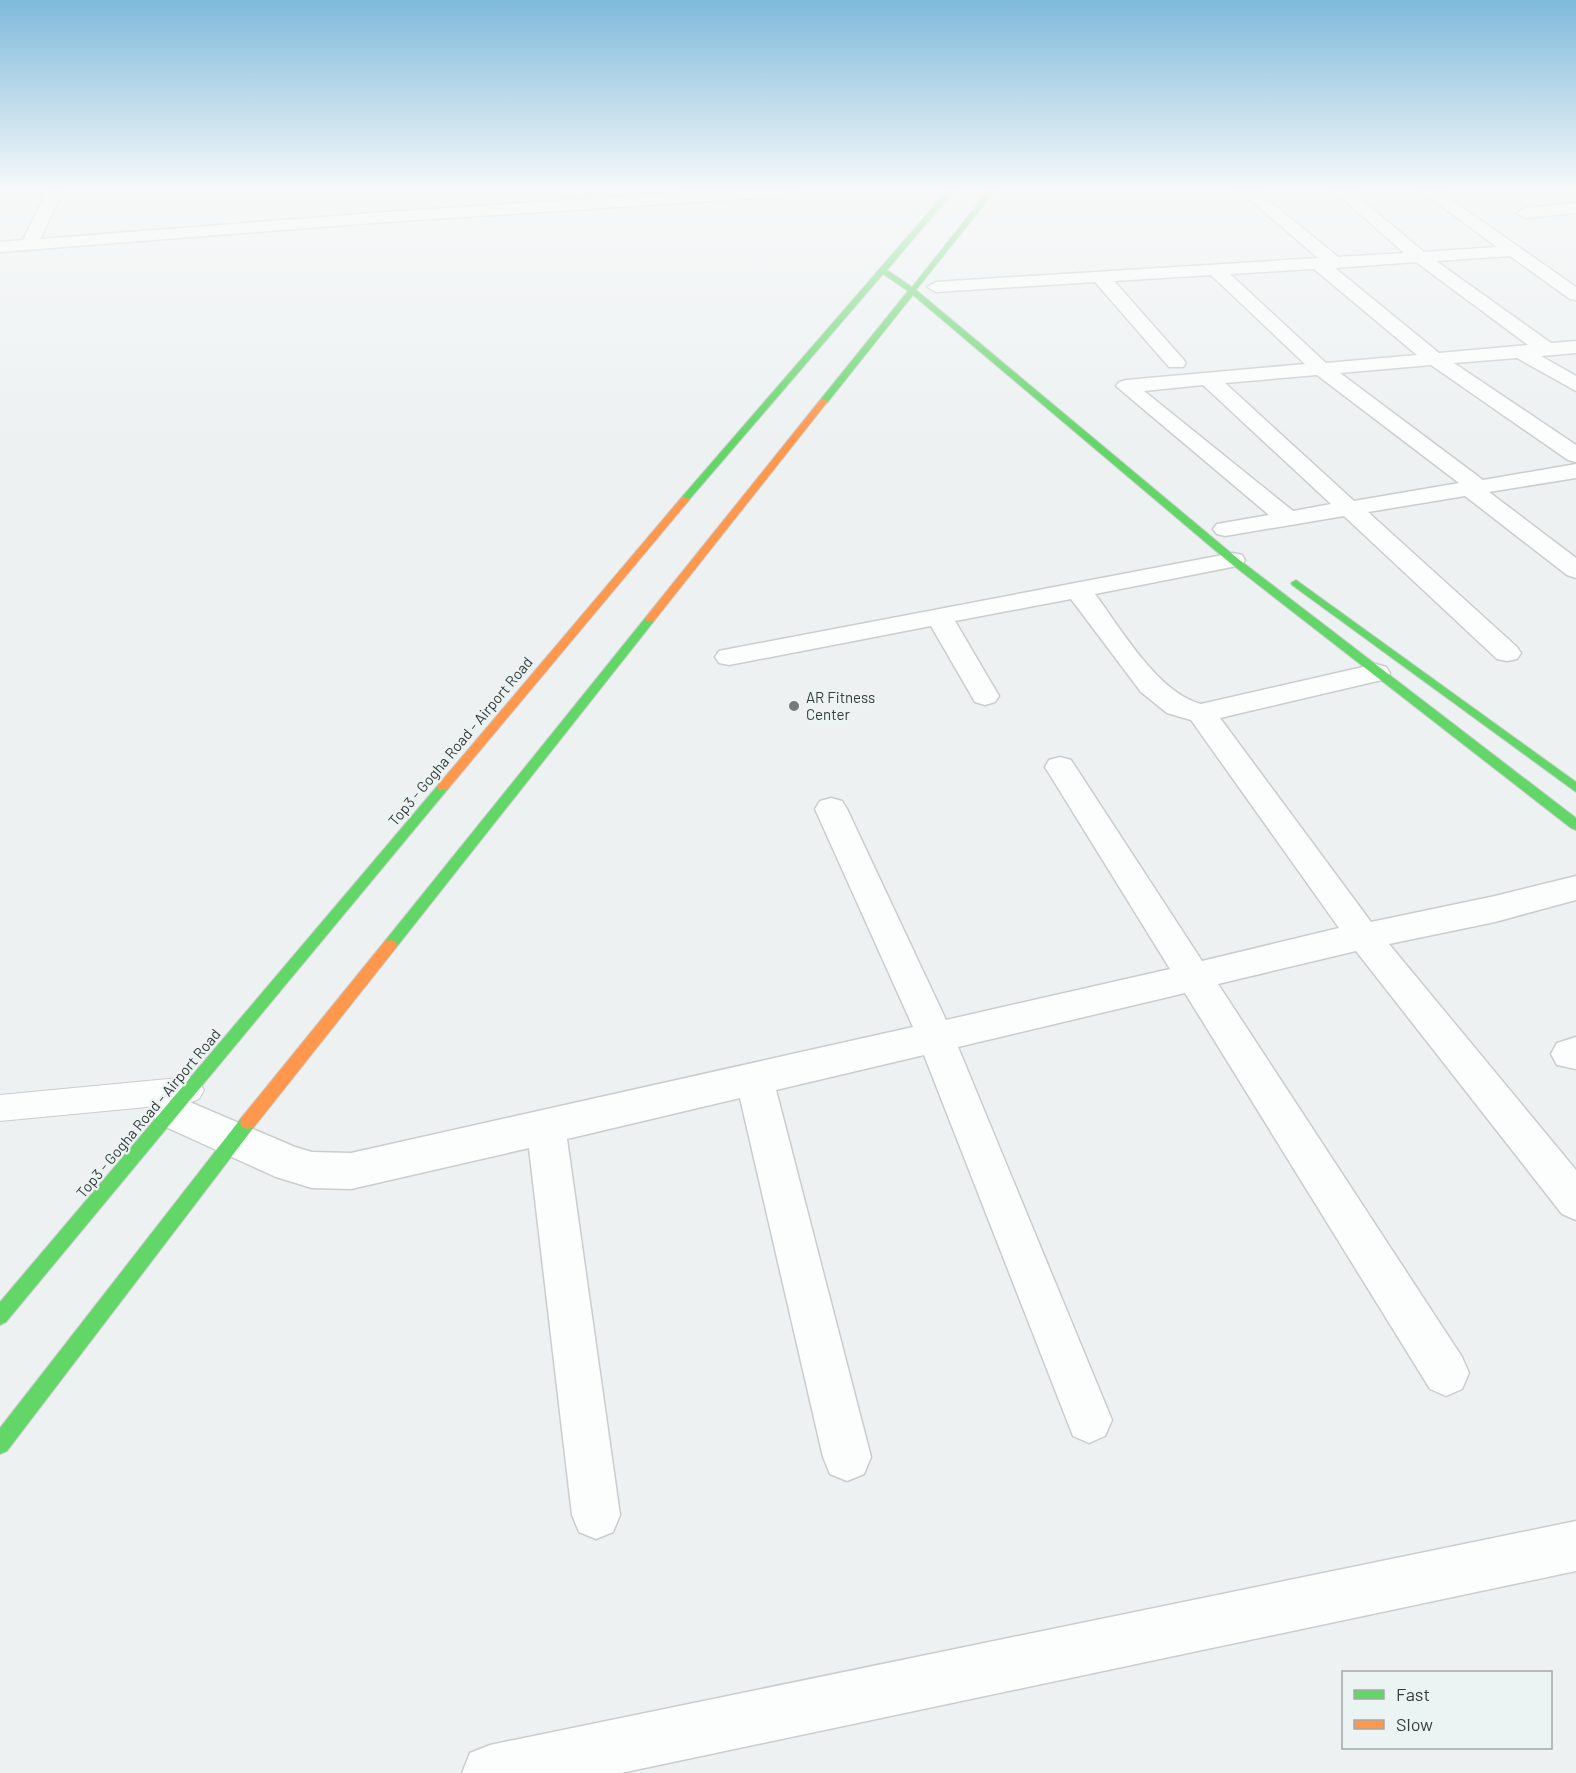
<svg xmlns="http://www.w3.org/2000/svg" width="1576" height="1773" font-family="Barlow,sans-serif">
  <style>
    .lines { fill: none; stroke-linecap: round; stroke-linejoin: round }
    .lane-casing { stroke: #cacdcd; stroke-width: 2 }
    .street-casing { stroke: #cacdcd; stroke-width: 3 }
    .fast-casing { stroke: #cacdcd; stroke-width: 2 }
    .slow-casing { stroke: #cacdcd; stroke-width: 2 }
    .lane { fill: #fcfdfd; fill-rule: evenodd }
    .street { fill: #fcfdfd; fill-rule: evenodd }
    .fast { fill: #63d668; fill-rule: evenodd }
    .slow { fill: #ff974d; fill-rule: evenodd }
    .poi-dot { fill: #777b7b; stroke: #ebf3f3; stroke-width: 2 }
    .labels { text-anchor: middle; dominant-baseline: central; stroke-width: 4.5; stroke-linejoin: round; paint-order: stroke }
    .poi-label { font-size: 15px; fill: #383b3b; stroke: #ebf3f3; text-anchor: start }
    .street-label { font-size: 15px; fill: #383b3b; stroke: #ebf3f3 }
  </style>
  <rect width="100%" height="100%" fill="#edf1f1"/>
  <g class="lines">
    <g class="lane-casing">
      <path id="lane" d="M189 1077 199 1081 204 1090 199 1099 189 1103 0 1121V1095Z"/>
    </g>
    <g class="street-casing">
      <g id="street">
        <path d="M47 191H63L40 239 386 212 709 191H796L789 196 386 222 0 252V242L23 240Z"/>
        <path d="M1240 191H1257L1338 257 1404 253 1334 191H1351L1424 252 1497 247 1421 191H1439L1576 287V300L1570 299 1510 256 1436 261 1551 343 1576 341V353L1541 356 1576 376V391L1517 358 1454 363 1576 445V462L1568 460 1431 365 1340 373 1483 480 1576 464V478L1489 492 1576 558V578L1567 575 1465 496 1368 512 1517 647 1521 653 1517 659 1507 661 1497 659 1344 516 1225 536 1217 534 1213 529 1217 524 1269 515 1116 386 1119 382 1126 380 1305 364 1211 275 1114 281 1183 359 1186 363 1183 367H1169L1095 282 936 292 927 287 936 282 1318 258ZM1416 262 1528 345 1439 353 1335 268ZM1314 269 1417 355 1326 363 1230 274ZM1317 375 1459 483 1354 501 1225 383ZM1203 385 1331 504 1293 511 1144 391Z"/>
        <path d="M1576 203V213L1525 218 1517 213 1525 208Z"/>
        <path d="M1233 553 1242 555 1245 560 1242 565 1095 594C1121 629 1158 693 1201 704L1376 664 1386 667 1390 673 1386 679 1220 718 1371 922 1495 896 1576 876V900L1495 922 1389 944 1576 1170V1220L1562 1214 1356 951 1218 984 1462 1357 1469 1373 1462 1389 1446 1396 1430 1389 1185 993 958 1047 1112 1420 1105 1436 1089 1443 1073 1436 924 1055 776 1090 871 1457 864 1474 847 1481 830 1474 823 1457 740 1098 567 1139 620 1515 613 1532 596 1539 579 1532 572 1515 529 1148 351 1189 312 1188 276 1177 157 1123 152 1111 157 1099 171 1094 295 1147 312 1152 351 1153 913 1027 815 809 820 801 831 798 842 801 847 809 946 1020 1170 969 1045 767 1049 760 1060 757 1071 760 1202 961 1339 928 1191 720 1167 713 1141 692 1071 599 955 621 999 696 995 702 985 705 975 702 931 626 729 665 719 663 715 657 719 651 729 649Z"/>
        <path d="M1576 1037V1069L1557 1065 1551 1054 1557 1043Z"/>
        <path d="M1576 1521V1571L621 1773H462L470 1753 490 1745Z"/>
      </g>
    </g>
    <g class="fast-casing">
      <g id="fast">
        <path d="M947 191H954L887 270 912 287 988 191H995L916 290 1237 558 1576 818V830L1571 828 1229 562 913 295 827 403H821V399L908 291 883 274 688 501H682V497Z"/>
        <path d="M1296 580 1576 782V792L1292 585 1291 583Z"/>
        <path d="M650 616 654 617V621L395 949H385L383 945 385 941 646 617Z"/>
        <path d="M443 783 449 787 447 790 6 1322 0 1325V1302L439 784Z"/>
        <path d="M248 1115 254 1117 256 1122 254 1127 7 1451 0 1454V1428L242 1117Z"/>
      </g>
    </g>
    <g class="slow-casing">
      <g id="slow">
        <path d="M821 399 828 401 654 621H646V617Z"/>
        <path d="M682 497 690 499 447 790H439L437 787 439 784Z"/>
        <path d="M390 940 395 941 397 945 395 949 254 1127 248 1129 242 1127 240 1122 242 1117 385 941Z"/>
      </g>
    </g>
    <use href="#lane" class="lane"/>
    <use href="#street" class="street"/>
    <use href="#fast" class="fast"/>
    <use href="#slow" class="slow"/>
  </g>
  <linearGradient id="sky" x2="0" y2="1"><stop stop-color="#7fbadb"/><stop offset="0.43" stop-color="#f7f9f9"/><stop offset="1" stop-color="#f7f9f9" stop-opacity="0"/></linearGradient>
  <rect width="1576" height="440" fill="url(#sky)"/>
  <circle class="poi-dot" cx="794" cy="706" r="6"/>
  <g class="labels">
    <g class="poi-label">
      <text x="806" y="697">AR Fitness<tspan x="806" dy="17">Center</tspan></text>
    </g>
    <g class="street-label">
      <text transform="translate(460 741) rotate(-50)">Top3 - Gogha Road - Airport Road</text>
      <text transform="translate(148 1113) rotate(-50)">Top3 - Gogha Road - Airport Road</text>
    </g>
  </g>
  <rect x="1342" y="1671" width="210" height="78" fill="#ebf3f3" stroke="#a3a9a9" stroke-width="1.5"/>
  <rect x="1354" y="1690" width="30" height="9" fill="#63d668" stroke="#a3a9a9" stroke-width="1.5"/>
  <text x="1396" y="1701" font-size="18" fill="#383b3b">Fast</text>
  <rect x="1354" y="1720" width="30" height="9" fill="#ff974d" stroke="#a3a9a9" stroke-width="1.5"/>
  <text x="1396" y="1731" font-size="18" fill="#383b3b">Slow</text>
</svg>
